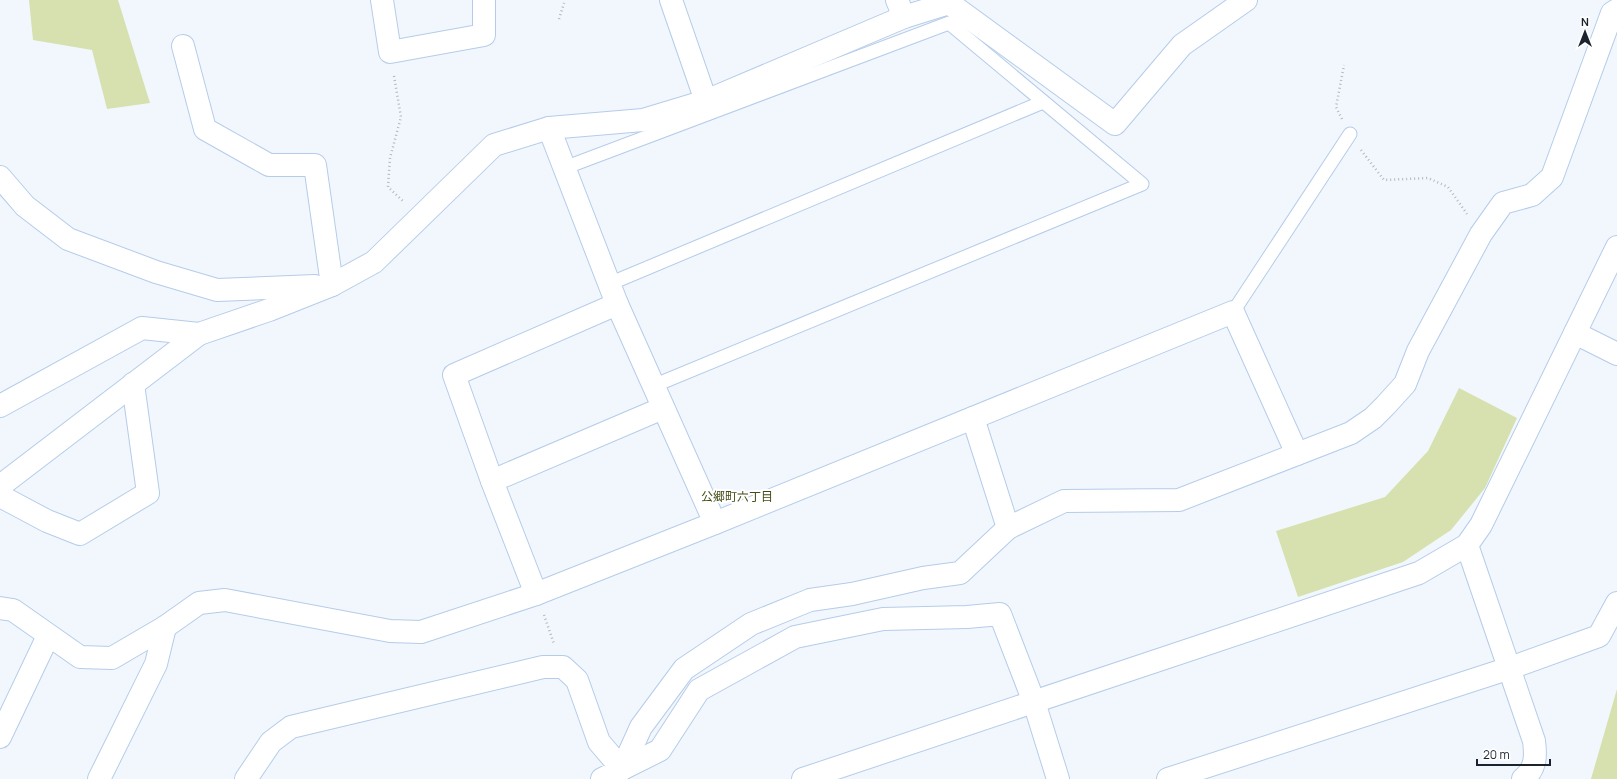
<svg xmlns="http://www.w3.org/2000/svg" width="1617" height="779" font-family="Manrope,'Noto Sans JP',sans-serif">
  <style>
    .green { fill: #d6e1af }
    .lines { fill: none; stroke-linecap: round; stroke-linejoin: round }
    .service-casing { stroke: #b5cce9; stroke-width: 15 }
    .minor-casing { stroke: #b5cce9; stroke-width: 24 }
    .tertiary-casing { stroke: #b5cce9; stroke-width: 24 }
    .path { stroke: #b1b7be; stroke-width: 2.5; stroke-dasharray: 1 3; stroke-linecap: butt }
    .service { stroke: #fff; stroke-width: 13 }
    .minor { stroke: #fff; stroke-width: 22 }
    .tertiary { stroke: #fff; stroke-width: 22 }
    .labels { text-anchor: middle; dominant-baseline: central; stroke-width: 4; stroke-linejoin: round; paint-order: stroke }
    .neighbourhood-label { font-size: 12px; fill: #444d14; stroke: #fff }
  </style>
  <rect width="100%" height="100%" fill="#f2f7fd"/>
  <g class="green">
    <path d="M29 0H118L150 103 107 109 92 50 33 40Z"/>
    <path d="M1459 388 1517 418 1485 488 1451 530 1403 562 1298 597 1276 531 1385 497 1428 451Z"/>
    <path d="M1617 689V779H1591Z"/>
  </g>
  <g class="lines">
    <g class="service-casing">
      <g id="service">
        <path d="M564 168 949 23 1142 184 653 386"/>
        <path d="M609 284 1043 102"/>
        <path d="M1233 312 1350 134"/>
      </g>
    </g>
    <g class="minor-casing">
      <g id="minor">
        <path d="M382 0 390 52 484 35V0"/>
        <path d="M671 0 706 101"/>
        <path d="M897 0 904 17"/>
        <path d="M183 46 205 129 269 165H315L332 285"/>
        <path d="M549 128 617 304 715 523"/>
        <path d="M0 177 25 206 68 239 156 272 217 290 315 286"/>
        <path d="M1575 333 1617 354"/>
        <path d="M0 406 142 328 199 334 269 310 332 285 374 262 494 145 549 128 643 120 706 101 904 17 949 3 1115 124 1182 45 1246 0"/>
        <path d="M973 418 1008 528"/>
        <path d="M492 481 663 408"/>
        <path d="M0 486 199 334"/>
        <path d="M0 496 47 521 80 534 148 493 133 384"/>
        <path d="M536 594 492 481 454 375 617 304"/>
        <path d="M0 608 13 610 80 657 112 658 165 627 199 603 225 600 390 631 421 632 536 594 715 523 1233 312 1297 454"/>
        <path d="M0 737 48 636"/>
        <path d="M622 769 641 727 684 669 751 624 810 600 852 594 923 578 960 573 1008 528 1064 501 1179 500 1351 433 1373 418 1385 406 1405 384 1418 351 1481 234 1503 203 1532 195 1552 177 1612 13 1617 10"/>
        <path d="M622 769 660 750 699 690 795 637 883 619 967 617 1000 614 1034 702 1058 779"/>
        <path d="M99 779 156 664 165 627"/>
        <path d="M1168 779 1510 668 1599 636 1617 603"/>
      </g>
    </g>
    <g class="tertiary-casing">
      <g id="tertiary">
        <path d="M1467 545 1534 741C1536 756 1536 769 1523 779"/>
        <path d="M246 779 271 742 291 727 543 667H563L577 680 599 742 622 769 602 779"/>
        <path d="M803 779 1419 573 1467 545 1481 525 1617 247"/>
      </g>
    </g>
    <g class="path">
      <path d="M559 19 565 0"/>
      <path d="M394 76 401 117 390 158 388 187 404 202"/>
      <path d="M1342 119 1336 107 1344 65"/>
      <path d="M1361 150 1384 180 1428 178 1448 187 1467 214"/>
      <path d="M544 615 554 644"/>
    </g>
    <use href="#service" class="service"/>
    <use href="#minor" class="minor"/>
    <use href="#tertiary" class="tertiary"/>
  </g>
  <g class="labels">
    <g class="neighbourhood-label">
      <text x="737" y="496">公郷町六丁目</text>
    </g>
  </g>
  <g transform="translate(1585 32)" stroke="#ffffff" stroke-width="3" paint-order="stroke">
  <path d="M0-3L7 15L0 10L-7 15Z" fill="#1a232e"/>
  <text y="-6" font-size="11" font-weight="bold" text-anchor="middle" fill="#1a232e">N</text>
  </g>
  <path d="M1477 759v6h73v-6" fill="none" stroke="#1a232e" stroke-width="2"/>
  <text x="1483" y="759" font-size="12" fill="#1a232e" stroke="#ffffff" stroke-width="3" paint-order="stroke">20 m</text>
</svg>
